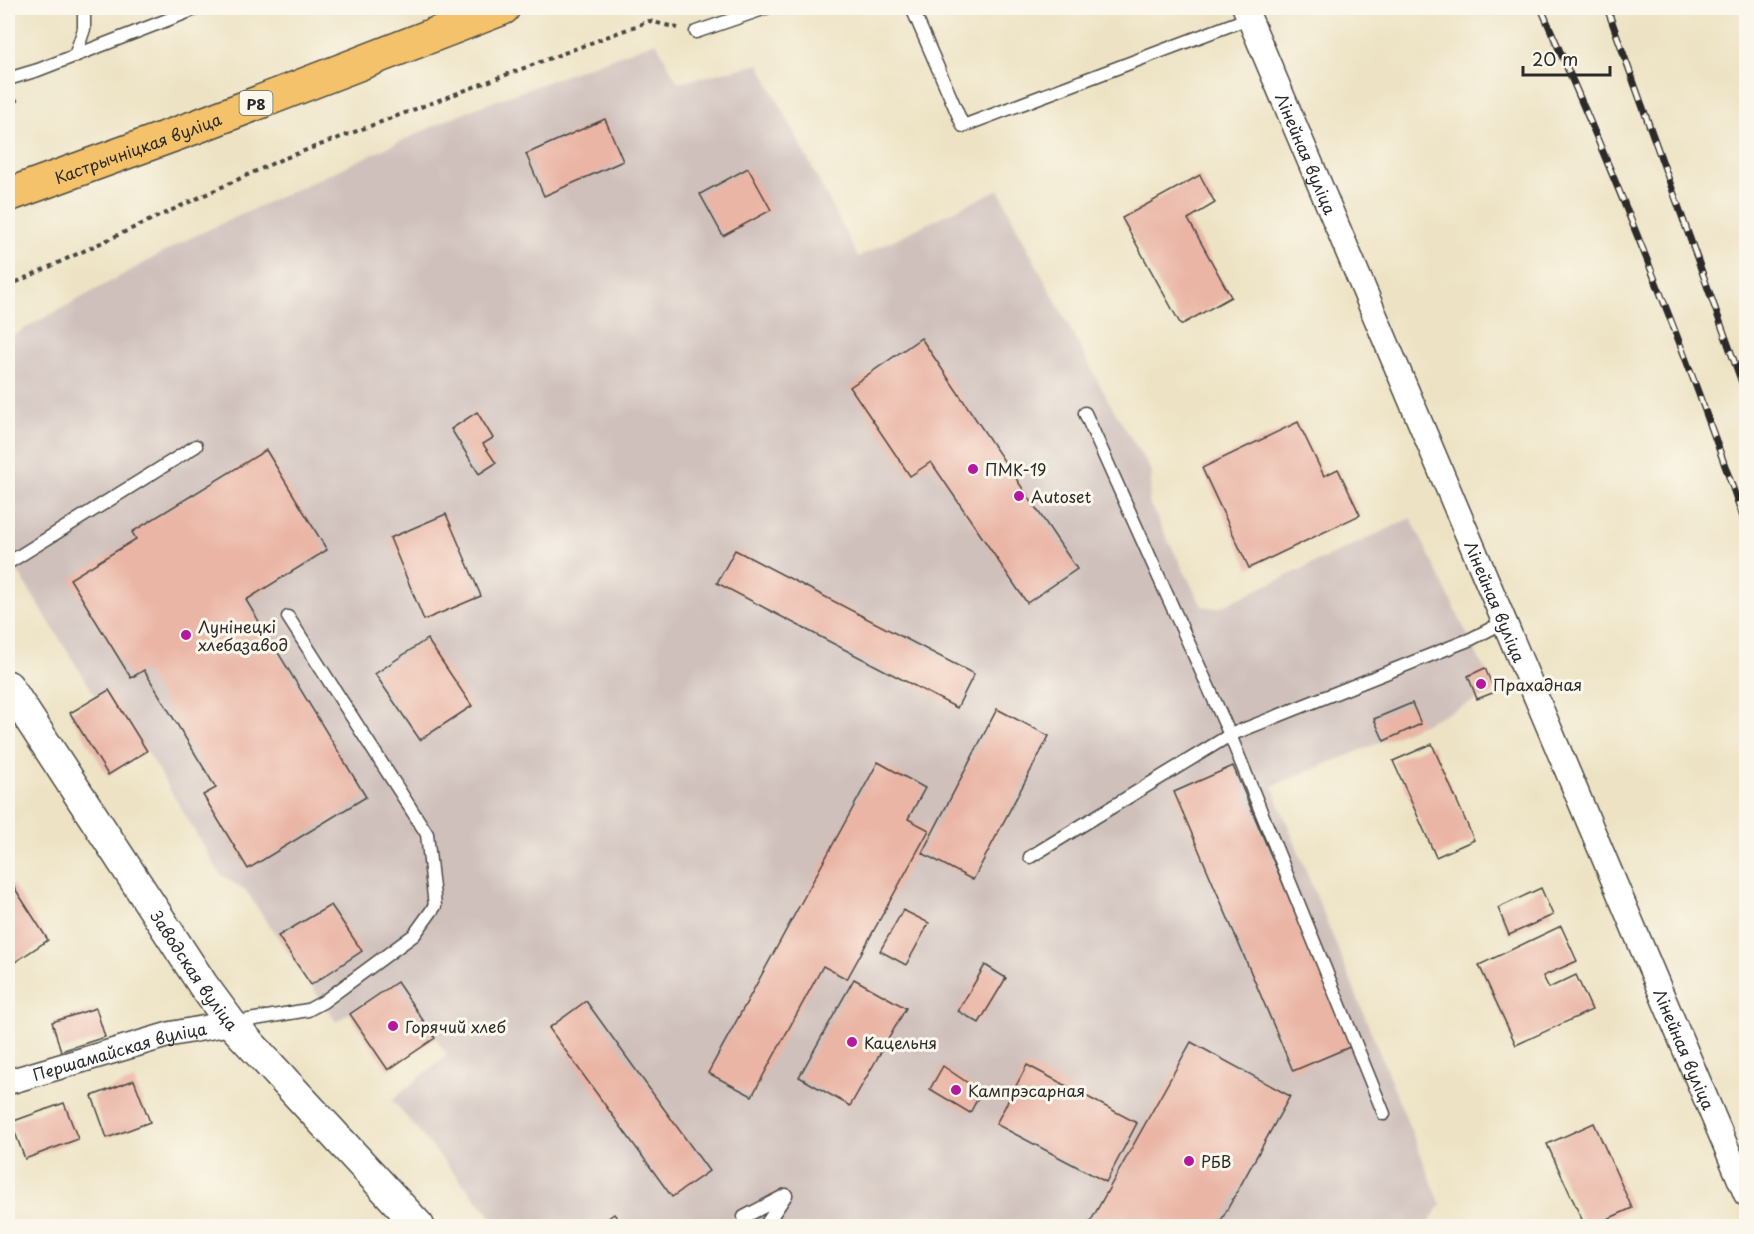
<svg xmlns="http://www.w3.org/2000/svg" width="1754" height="1234" font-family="'Playpen Sans',sans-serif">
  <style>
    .industrial { fill: #cfc0bb }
    .building { fill: #eab5a5 }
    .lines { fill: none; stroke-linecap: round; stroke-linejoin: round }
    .service-casing { stroke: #484742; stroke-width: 15 }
    .minor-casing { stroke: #484742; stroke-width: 27 }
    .tertiary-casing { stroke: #484742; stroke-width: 33 }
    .primary-casing { stroke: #484742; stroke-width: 36 }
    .path { stroke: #484742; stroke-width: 4; stroke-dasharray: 4.5 4.5; stroke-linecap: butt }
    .service { stroke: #fff; stroke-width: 12 }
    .minor { stroke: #fff; stroke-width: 24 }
    .tertiary { stroke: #fff; stroke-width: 30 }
    .primary { stroke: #f4c26a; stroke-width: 33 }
    .rail-casing { stroke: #2b2b2b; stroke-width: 7 }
    .rail { stroke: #fbf7ec; stroke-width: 4.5; stroke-dasharray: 14; stroke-linecap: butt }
    .poi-dot { fill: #b5179e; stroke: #fbf7ec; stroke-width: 2 }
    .labels { text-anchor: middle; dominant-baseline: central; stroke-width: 6; stroke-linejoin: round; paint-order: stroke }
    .shield { fill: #fbf7ec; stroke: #696865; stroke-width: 1.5 }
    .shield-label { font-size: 15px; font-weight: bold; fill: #2b2b2b }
    .street-label { font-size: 16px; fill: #2b2b2b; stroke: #fbf7ec }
    .poi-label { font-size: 16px; fill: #2b2b2b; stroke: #fbf7ec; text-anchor: start }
  </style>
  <rect width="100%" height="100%" fill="#fbf7ec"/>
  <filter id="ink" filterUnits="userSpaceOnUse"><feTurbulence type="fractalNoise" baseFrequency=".0167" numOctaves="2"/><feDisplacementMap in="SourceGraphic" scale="12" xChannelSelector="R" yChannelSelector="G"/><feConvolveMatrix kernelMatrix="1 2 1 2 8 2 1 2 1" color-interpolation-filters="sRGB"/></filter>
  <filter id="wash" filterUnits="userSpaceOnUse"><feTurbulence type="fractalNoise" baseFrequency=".008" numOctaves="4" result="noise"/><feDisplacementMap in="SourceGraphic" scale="24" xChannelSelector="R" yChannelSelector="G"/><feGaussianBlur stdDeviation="1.35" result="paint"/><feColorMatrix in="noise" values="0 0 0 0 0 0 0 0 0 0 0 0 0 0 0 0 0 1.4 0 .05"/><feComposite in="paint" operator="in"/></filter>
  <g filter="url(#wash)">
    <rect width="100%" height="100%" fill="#ede3c4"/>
    <path class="industrial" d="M656 42 678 83 759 64 858 257 999 189 1017 228 1108 400 1152 472 1149 503 1202 606 1218 608 1411 518 1495 692 1384 741 1272 786 1441 1205 1425 1226H499L392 1100 447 1055 397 982 336 1022 246 891 220 874 147 751 108 775 70 713 96 697 8 556V338L186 240 462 113Z"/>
    <g id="blocks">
      <g class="building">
        <path d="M605 119 623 161 544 196 526 154Z"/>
        <path d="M748 168 771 210 723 236 700 194Z"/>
        <path d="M1200 175 1215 203 1188 219 1231 297 1181 325 1122 218Z"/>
        <path d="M921 338 1077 569 1027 603 931 462 910 476 850 387Z"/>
        <path d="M477 412 493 438 483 444 496 463 479 474 451 429Z"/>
        <path d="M1298 422 1324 476 1338 469 1360 515 1249 568 1202 468Z"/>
        <path d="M266 450 327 550 246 600 366 797 248 869 203 795 216 788 144 670 131 678 70 579 136 539 132 532Z"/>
        <path d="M446 514 481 596 424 620 390 538Z"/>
        <path d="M735 550 974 674 957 708 717 583Z"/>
        <path d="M427 639 472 706 420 740 375 674Z"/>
        <path d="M1485 668 1495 692 1477 699 1468 676Z"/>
        <path d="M109 690 147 751 108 775 70 713Z"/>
        <path d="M1412 703 1421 724 1384 741 1374 719Z"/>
        <path d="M997 709 1049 736 973 880 922 853Z"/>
        <path d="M1432 744 1474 840 1436 857 1393 761Z"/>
        <path d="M878 762 925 788 908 819 929 830 847 979 823 966 752 1096 708 1073Z"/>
        <path d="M1233 766 1352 1046 1293 1071 1174 792Z"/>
        <path d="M12 884 48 940 9 966 8 887Z"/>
        <path d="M1541 888 1553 915 1509 935 1498 908Z"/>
        <path d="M331 905 362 951 311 985 278 936Z"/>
        <path d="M903 910 929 923 906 965 880 951Z"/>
        <path d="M1561 926 1577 961 1543 976 1549 988 1576 975 1592 1010 1516 1045 1479 965Z"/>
        <path d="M985 965 1006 978 979 1023 958 1011Z"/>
        <path d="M854 979 906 1008 850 1106 799 1077Z"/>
        <path d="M397 982 435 1038 388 1070 350 1014Z"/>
        <path d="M586 1001 709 1171 672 1197 549 1028Z"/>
        <path d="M96 1008 105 1037 61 1051 52 1022Z"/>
        <path d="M1191 1042 1290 1096 1218 1226H1088Z"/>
        <path d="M1027 1065 1137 1123 1106 1182 996 1124Z"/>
        <path d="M943 1066 981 1092 970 1113 930 1089Z"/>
        <path d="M134 1080 150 1122 107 1138 92 1096Z"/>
        <path d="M64 1103 78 1139 25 1159 11 1122Z"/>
        <path d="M1594 1123 1632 1208 1592 1226H1585L1547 1144Z"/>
        <path d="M614 1214 623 1226H597Z"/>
      </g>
    </g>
  </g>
  <g filter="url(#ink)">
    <use href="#blocks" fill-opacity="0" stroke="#484742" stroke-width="1.5"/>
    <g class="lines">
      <g class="service-casing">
        <g id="service">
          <path d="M912 8 963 126 1249 18"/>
          <path d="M696 32 766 8"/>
          <path d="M75 56 84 29V8"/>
          <path d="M8 79 38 70 198 8"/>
          <path d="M1085 413 1230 735 1384 1114"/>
          <path d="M8 563 196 446"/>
          <path d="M1030 857 1230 735 1471 639 1506 621"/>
          <path d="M232 1023 308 1010 323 1002 414 935 435 906 427 834 288 617"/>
          <path d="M744 1217 786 1195 765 1226"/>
        </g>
      </g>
      <g class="minor-casing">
        <g id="minor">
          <path id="s1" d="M1245 8 1746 1194"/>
          <path id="s2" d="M8 1082 171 1034 231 1023"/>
        </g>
      </g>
      <g class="tertiary-casing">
        <g id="tertiary">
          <path id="s3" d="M8 686 203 985 231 1023 419 1226"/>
        </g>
      </g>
      <g class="primary-casing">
        <g id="primary">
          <path id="s4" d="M8 195 198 126 503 8"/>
        </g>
      </g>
      <g class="path">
        <path d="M8 104 18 100"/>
        <path d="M8 286 280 160 649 21 678 28"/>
      </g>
      <use href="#service" class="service"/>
      <use href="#minor" class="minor"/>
      <use href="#tertiary" class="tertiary"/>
      <use href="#primary" class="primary"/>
      <g class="rail-casing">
        <g id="rail">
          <path d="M1541 8C1616 178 1686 350 1746 526"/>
          <path d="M1607 8 1746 394"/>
        </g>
      </g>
      <use href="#rail" class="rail"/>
    </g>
  </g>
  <g class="poi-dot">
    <circle cx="973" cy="469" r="6"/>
    <circle cx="1019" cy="496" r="6"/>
    <circle cx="186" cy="635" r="6"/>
    <circle cx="1481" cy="684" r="6"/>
    <circle cx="393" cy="1026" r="6"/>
    <circle cx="852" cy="1042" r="6"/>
    <circle cx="956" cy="1090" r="6"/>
    <circle cx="1189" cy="1161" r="6"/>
  </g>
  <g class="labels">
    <rect class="shield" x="239.5" y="91" width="33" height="24" rx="4.5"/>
    <g class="shield-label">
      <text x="256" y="103">Р8</text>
    </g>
    <g class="street-label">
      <text stroke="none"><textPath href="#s4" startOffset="138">Кастрычніцкая вуліца</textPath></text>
      <text stroke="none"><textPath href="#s1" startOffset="158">Лінейная вуліца</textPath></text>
      <text stroke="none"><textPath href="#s1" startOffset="644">Лінейная вуліца</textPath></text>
      <text stroke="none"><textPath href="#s3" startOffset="340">Заводская вуліца</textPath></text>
      <text stroke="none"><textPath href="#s1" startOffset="1130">Лінейная вуліца</textPath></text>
      <text stroke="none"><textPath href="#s2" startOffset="116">Першамайская вуліца</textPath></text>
    </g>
    <g class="poi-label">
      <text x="985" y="469">ПМК-19</text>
      <text x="1031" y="496">Autoset</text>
      <text x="198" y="626">Лунінецкі<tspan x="198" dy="18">хлебазавод</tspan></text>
      <text x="1493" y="684">Прахадная</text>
      <text x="405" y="1026">Горячий хлеб</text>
      <text x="864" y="1042">Кацельня</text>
      <text x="968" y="1090">Кампрэсарная</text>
      <text x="1201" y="1161">РБВ</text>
    </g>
  </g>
  <rect width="1754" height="1234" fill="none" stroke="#fbf7ec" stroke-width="30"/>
  <path d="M1523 66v9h87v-9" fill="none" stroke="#2b2b2b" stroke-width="3"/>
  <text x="1532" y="66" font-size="18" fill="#2b2b2b" stroke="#fbf7ec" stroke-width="4.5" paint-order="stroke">20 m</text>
</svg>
